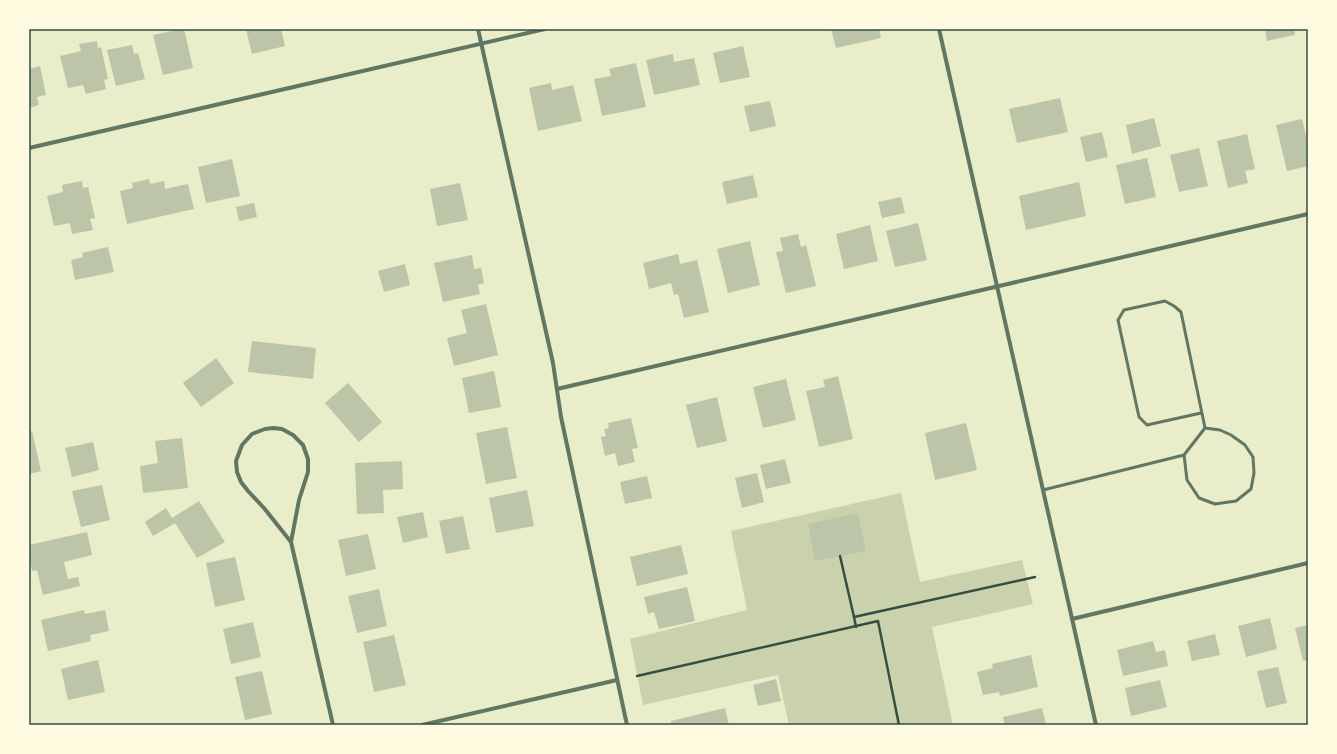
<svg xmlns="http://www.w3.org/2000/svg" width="1337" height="754" font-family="Jost,sans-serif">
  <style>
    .green { fill: #cad2ad }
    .building { fill: #bcc5a7 }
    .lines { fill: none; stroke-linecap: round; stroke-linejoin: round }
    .path { stroke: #344e41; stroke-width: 2.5 }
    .service { stroke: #617663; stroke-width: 3 }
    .minor { stroke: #617663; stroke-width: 4 }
    .neatline { fill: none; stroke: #344e41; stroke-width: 1.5 }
  </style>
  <rect width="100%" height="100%" fill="#e9edc9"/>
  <path class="green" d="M901 493 920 582 1022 560 1033 604 932 627 953 725H789L778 675 643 705 630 639 747 610 731 531Z"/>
  <g class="building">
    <path d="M181 29H184L193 68 163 75 153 35Z"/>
    <path d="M246 29H281L285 46 252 54Z"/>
    <path d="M831 29H879L881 38 836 48Z"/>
    <path d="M1265 29H1294L1295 35 1267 41Z"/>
    <path d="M97 41 98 48 101 47 108 79 104 80 106 89 86 94 83 85 68 88 60 56 81 51 79 44Z"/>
    <path d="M132 45 134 54 138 53 145 79 116 86 107 50Z"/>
    <path d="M743 46 750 77 720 83 713 53Z"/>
    <path d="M673 54 674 62 694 58 700 85 654 95 646 60Z"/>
    <path d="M636 63 646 107 602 116 594 79 611 76 609 69Z"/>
    <path d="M40 66 46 95 37 97 39 105 29 108V69Z"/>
    <path d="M551 83 552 90 573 85 582 121 538 131 529 88Z"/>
    <path d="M1060 98 1068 132 1017 143 1009 109Z"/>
    <path d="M770 101 776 126 750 132 744 106Z"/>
    <path d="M1154 118 1161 146 1132 154 1126 125Z"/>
    <path d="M1302 119 1308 145V166L1287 171 1276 125Z"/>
    <path d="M1102 132 1108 157 1086 162 1080 137Z"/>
    <path d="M1247 134 1255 169 1245 171 1248 183 1228 188 1217 141Z"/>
    <path d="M1199 148 1208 186 1179 192 1170 155Z"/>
    <path d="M1147 158 1156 197 1125 204 1116 165Z"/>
    <path d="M232 159 240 196 206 203 198 167Z"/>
    <path d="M753 175 758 197 727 204 722 182Z"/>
    <path d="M149 179 150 184 164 181 165 189 188 184 194 209 127 224 120 191 133 188 132 183Z"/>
    <path d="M82 181 83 188 88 187 95 218 90 219 93 230 72 234 70 223 54 226 47 196 63 192 62 185Z"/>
    <path d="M1079 182 1086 216 1026 230 1019 196Z"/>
    <path d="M460 183 468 220 437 226 430 189Z"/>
    <path d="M901 197 905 213 882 218 878 202Z"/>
    <path d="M254 203 257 217 239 221 236 207Z"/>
    <path d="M918 223 927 260 895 267 886 231Z"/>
    <path d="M870 225 878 261 844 269 836 234Z"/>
    <path d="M798 234 801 247 806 245 816 286 786 293 776 252 783 251 780 238Z"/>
    <path d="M750 241 760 285 728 293 717 249Z"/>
    <path d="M108 247 114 272 75 280 71 260 83 257 82 253Z"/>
    <path d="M678 254 680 264 697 260 709 312 684 318 678 294 674 295 671 283 649 289 643 263Z"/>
    <path d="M472 255 474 269 481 268 484 283 478 285 480 294 443 302 434 263Z"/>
    <path d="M405 264 410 285 384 292 378 271Z"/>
    <path d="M486 304 498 355 454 366 447 338 467 333 461 310Z"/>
    <path d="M252 341 316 348 313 379 248 372Z"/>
    <path d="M216 358 234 383 201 407 183 383Z"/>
    <path d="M494 371 501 407 469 413 462 378Z"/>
    <path d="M838 376 853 439 819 447 806 391 825 387 823 380Z"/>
    <path d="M786 379 796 420 763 428 753 387Z"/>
    <path d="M348 383 382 422 359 442 325 403Z"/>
    <path d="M717 397 727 441 697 448 686 405Z"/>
    <path d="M631 418 638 448 632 449 635 462 618 466 615 453 605 456 601 437 606 436 604 429 609 428 608 423Z"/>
    <path d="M966 423 977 470 935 480 925 433Z"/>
    <path d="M507 427 517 478 486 484 476 433Z"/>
    <path d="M32 431 41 471 29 474V432Z"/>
    <path d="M182 438 188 488 143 493 140 466 158 463 155 441Z"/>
    <path d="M93 442 99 470 72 477 65 448Z"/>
    <path d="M785 459 791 483 766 489 760 465Z"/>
    <path d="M402 461 403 489 383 490 384 513 357 514 355 463Z"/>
    <path d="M757 473 764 502 742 508 735 478Z"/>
    <path d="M647 476 652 498 625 504 620 482Z"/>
    <path d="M102 485 110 520 81 527 72 491Z"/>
    <path d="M527 490 534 526 496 533 489 498Z"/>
    <path d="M199 501 225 542 197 558 175 523 153 536 145 522 166 508 172 518Z"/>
    <path d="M423 512 428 537 403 543 397 517Z"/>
    <path d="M858 513 866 551 815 561 808 524Z"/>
    <path d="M463 516 470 549 446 554 439 521Z"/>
    <path d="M87 532 92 555 64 562 68 579 78 577 80 586 43 595 37 570 32 571 29 556V545Z"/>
    <path d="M368 534 376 569 346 576 338 540Z"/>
    <path d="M681 545 688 574 637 586 630 557Z"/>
    <path d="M235 557 245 600 215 607 206 563Z"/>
    <path d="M687 587 695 621 659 629 654 612 648 614 644 597Z"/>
    <path d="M379 589 387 626 357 633 348 596Z"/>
    <path d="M84 610 85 614 105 610 109 631 90 635 91 641 48 651 41 620Z"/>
    <path d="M1270 618 1277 649 1246 657 1238 626Z"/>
    <path d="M253 622 261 657 231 664 223 629Z"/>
    <path d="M1308 625V660L1303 661 1295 628Z"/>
    <path d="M1215 634 1220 655 1192 661 1187 641Z"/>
    <path d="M394 635 406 685 374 692 363 642Z"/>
    <path d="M1153 641 1156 652 1165 650 1168 666 1123 676 1117 650Z"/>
    <path d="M1031 655 1038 687 1000 696 999 692 983 695 977 672 993 668 992 664Z"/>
    <path d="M98 660 105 692 68 700 61 669Z"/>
    <path d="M1278 667 1287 703 1266 708 1257 671Z"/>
    <path d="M262 671 272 714 245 720 235 677Z"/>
    <path d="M776 679 781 701 758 706 753 685Z"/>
    <path d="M1160 680 1167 707 1131 716 1125 688Z"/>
    <path d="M725 708 729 725H671V721Z"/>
    <path d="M1042 708 1046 725H1005L1003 717Z"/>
  </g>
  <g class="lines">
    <g class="path">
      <path d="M840 556 854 617"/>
      <path d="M856 627 854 617 1035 577"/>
      <path d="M637 676 878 621 899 725"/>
    </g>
    <g class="service">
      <path d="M1184 455 1187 480 1199 498 1215 504 1236 501 1251 489 1254 473 1253 457 1245 445 1231 435 1220 430 1205 428"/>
      <path d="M1043 490 1184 455 1205 428 1181 312 1174 306 1165 301 1124 310 1118 320 1139 417 1147 425 1201 413"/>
    </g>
    <g class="minor">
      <path d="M478 29 553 363 561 417 627 725"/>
      <path d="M939 29 1096 725"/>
      <path d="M29 148 545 29"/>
      <path d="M557 389 1308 214"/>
      <path d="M291 542 264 508 248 491 241 482 237 472 236 461 242 445 252 434 265 429 273 428 282 429 293 435 303 445 308 459V472L299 500 291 542 333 725"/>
      <path d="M1072 619 1308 563"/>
      <path d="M422 725 617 680"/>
    </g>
  </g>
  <rect width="1337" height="754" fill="none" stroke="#fefae0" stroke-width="60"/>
  <rect x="30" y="30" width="1277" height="694" class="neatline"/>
</svg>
